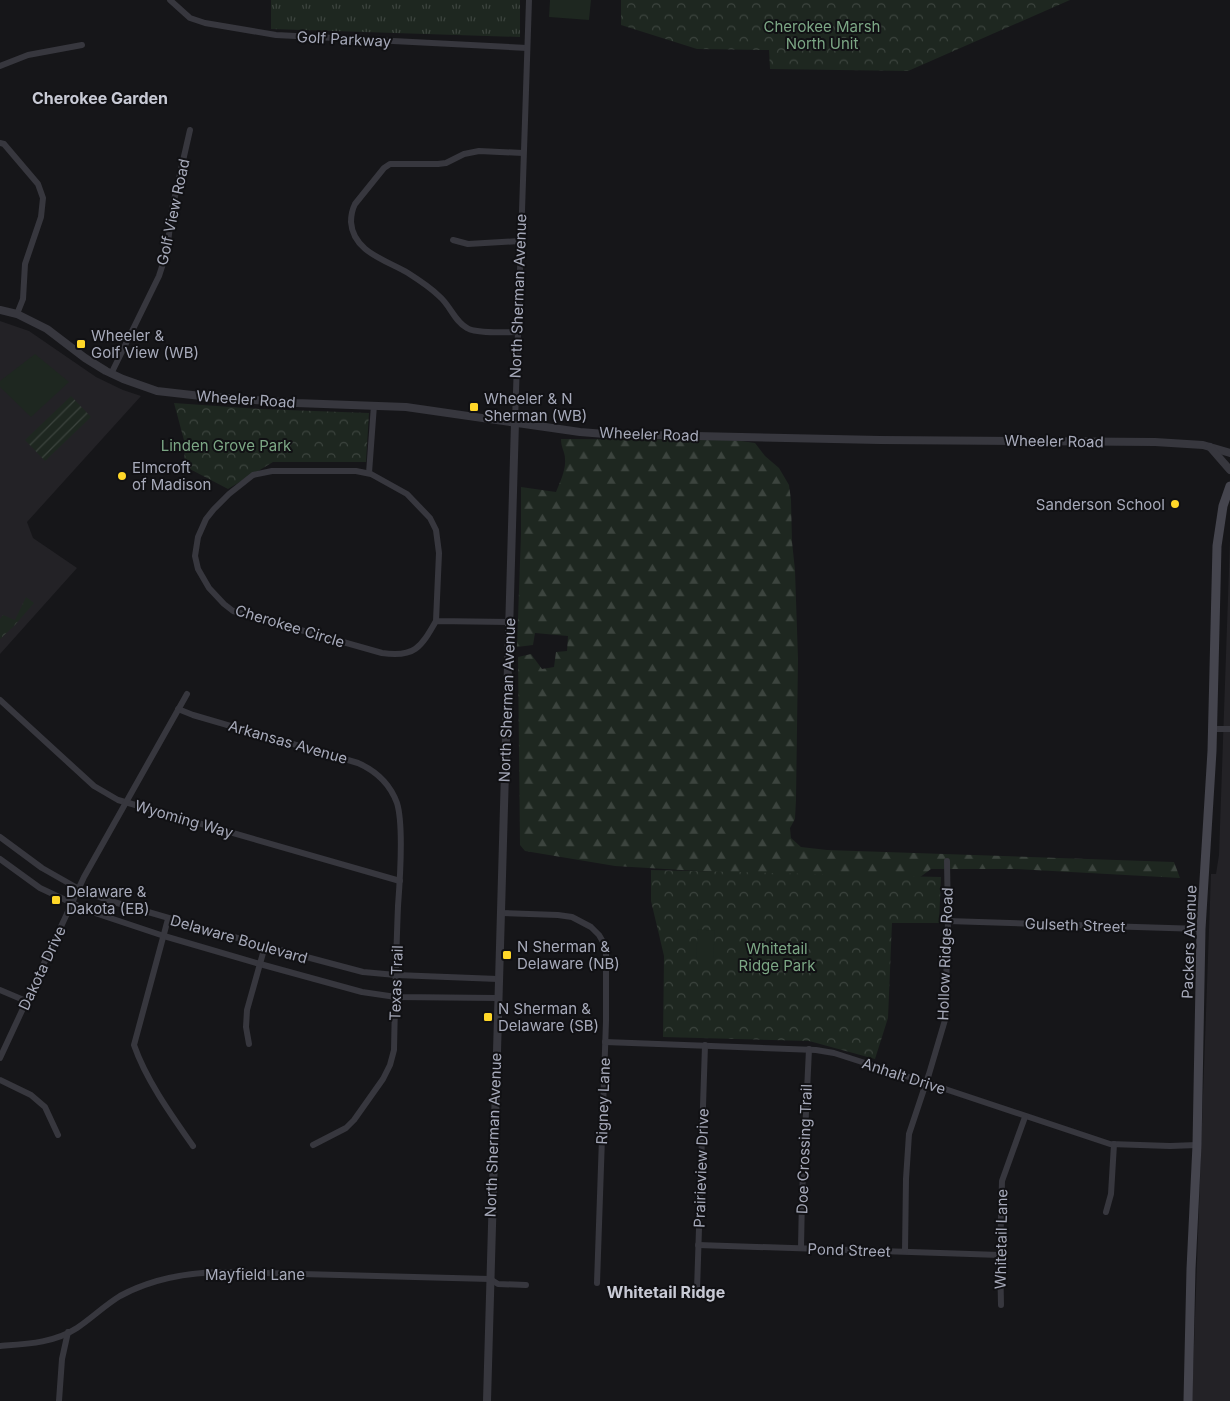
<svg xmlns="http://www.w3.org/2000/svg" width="1230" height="1401" font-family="Inter,sans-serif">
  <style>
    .built { fill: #232226 }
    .grass { fill: url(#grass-tufts) }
    .forest { fill: url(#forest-firs) }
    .park { fill: url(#park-crowns) }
    .garden { fill: url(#garden-furrows) }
    .pitch { fill: #1e2720 }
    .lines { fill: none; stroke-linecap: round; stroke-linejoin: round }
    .minor { stroke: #37373e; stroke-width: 6 }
    .tertiary { stroke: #37373e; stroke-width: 8 }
    .secondary { stroke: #45454e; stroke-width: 9 }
    .poi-dot { fill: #ffd728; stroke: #111114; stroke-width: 2 }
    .labels { text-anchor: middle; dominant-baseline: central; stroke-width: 4; stroke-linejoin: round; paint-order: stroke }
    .park-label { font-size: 15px; fill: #7ca785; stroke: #111114 }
    .street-label { font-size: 15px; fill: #a7aaba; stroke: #111114 }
    .poi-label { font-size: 15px; fill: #a7aaba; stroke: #111114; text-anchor: start }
    .neighbourhood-label { font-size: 16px; font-weight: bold; fill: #c8cad5; stroke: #111114 }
  </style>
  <defs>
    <pattern id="grass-tufts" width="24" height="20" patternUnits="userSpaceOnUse" patternTransform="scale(1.25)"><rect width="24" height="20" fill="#1e2720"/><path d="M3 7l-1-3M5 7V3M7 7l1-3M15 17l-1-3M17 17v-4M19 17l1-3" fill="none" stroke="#3c443e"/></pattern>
    <pattern id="forest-firs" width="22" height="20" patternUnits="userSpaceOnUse" patternTransform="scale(1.25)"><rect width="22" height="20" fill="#1e2720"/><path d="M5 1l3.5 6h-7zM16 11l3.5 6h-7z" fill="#3c443e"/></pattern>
    <pattern id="park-crowns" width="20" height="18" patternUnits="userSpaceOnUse" patternTransform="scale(1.25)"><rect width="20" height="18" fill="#1e2720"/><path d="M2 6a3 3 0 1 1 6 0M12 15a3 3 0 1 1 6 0" fill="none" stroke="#3c443e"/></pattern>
    <pattern id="garden-furrows" width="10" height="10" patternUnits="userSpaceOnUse" patternTransform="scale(1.25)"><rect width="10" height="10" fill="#1e2720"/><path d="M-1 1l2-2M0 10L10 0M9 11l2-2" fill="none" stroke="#3c443e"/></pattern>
  </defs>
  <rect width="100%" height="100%" fill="#161619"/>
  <g class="built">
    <path d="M0 321 29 331 96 377 123 390 141 396 27 522 33 538 77 568 0 654Z"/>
    <path d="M1230 540V1401H1192L1211 874H1216L1219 855Z"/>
  </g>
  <path class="grass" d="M271 0H520V37L271 29Z"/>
  <path class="forest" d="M561 439 735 440 755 443 765 456 779 468 789 485 791 500 792 542 795 570 798 659 796 800 795 819 790 828 791 838 801 847 827 850 1174 862 1180 878 1015 869H931L911 884 615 866 525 851 520 845 518 657 531 654 542 669 554 667 556 652 567 651 568 636 535 633 533 645 517 647 521 534V487L556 492C560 482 566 470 565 459 565 452 561 448 561 439Z"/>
  <g class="park">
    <path d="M621 0H1070L908 71 770 69 769 50 697 49 621 25Z"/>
    <path d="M174 403 260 409 369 413 366 462H273L228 489 184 466 185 444Z"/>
    <path d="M26 597 34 603 15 625 0 639V619L3 615 15 620Z"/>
    <path d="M651 870 941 877 939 923H892L888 1018 875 1059 809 1041 663 1037 664 956 651 901Z"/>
  </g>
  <path class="garden" d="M71 396 91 417 45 461 25 440Z"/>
  <g class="pitch">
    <path d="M550 0H591L589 20 549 17Z"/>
    <path d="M35 354 69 382 31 417 0 387V381Z"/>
    <path d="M698 929 715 931 713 958H696Z"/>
  </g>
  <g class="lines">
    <g class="minor">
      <path d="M170 0 190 18 205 23 276 35 527 48"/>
      <path d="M0 66 28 55 82 45"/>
      <path d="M0 143 4 144 38 184 43 198 41 217 25 264 23 299 17 314"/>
      <path d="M453 240 468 244 520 241"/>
      <path d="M517 332C504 332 477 334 467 328 455 322 450 305 439 296 430 287 419 280 408 273 386 260 353 252 351 222 351 215 352 210 355 204L384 168 390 164H438L446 163 464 154 479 151 523 153"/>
      <path d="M111 374 159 276 167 251 172 209 190 130"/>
      <path d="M515 422 529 0"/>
      <path d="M369 473 374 405"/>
      <path d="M436 621C421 647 415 658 382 653L233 611 224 604 209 588 198 569 195 556 198 537 206 519 214 509 229 494 253 475 272 471H356L371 474 407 494 430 518 436 530 439 553 436 621 509 622"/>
      <path d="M0 700 94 786 118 800 400 881"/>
      <path d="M178 709 193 715 358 763C376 771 390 784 397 803 404 826 400 880 398 906 396 954 395 1002 394 1050L390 1065 383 1079 354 1120 346 1128 313 1145"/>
      <path d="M1213 729H1230"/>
      <path d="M0 837 42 868 79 889 107 900 265 946 363 972 396 975 498 979"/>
      <path d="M0 859 40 888 89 911 164 936 260 964 362 992 396 997 497 998"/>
      <path d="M500 913 558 915 572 917 591 927 599 935 606 947V1021L597 1283"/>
      <path d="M168 919 134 1045C146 1080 172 1116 193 1146"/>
      <path d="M948 921 1201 929"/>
      <path d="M0 990 26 1001"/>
      <path d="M605 1042 816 1050 834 1053 918 1080 1110 1144 1170 1146 1197 1145"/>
      <path d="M249 1044 246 1027 247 1010 265 946"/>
      <path d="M0 1058 84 877 187 694"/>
      <path d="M0 1080 31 1095 45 1107 58 1135"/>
      <path d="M1106 1212 1111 1194 1114 1144"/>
      <path d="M698 1245 1000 1255"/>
      <path d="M801 1248 802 1196 809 1049"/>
      <path d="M905 1251 906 1179 909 1134 929 1074 945 1020 948 921 947 861"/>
      <path d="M697 1290 705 1045"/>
      <path d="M1001 1305 1000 1255 1002 1181 1025 1117"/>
      <path d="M0 1346C27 1344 54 1343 77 1328 92 1318 105 1305 120 1296 153 1278 190 1272 227 1272L490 1279 498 1284 526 1285"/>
      <path d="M59 1401 62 1359 68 1332"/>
    </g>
    <g class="tertiary">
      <path d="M0 310 17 314 47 329 85 358 106 371 123 379 157 391 201 396 296 403 406 407 580 432 605 434 880 440 1155 442 1203 445 1230 453"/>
      <path d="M1210 447 1230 470"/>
      <path d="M487 1401 515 422"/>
    </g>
    <path class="secondary" d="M1188 1401 1191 1269 1197 1145 1201 929 1212 751 1217 546 1223 506 1230 486"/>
  </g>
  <g class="poi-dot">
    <rect x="76" y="339" width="10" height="10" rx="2.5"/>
    <rect x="469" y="402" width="10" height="10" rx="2.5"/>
    <circle cx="122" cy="476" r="5"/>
    <circle cx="1175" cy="504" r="5"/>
    <rect x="51" y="895" width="10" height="10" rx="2.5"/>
    <rect x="502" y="950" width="10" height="10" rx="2.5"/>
    <rect x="483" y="1012" width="10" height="10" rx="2.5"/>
  </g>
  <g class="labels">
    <g class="park-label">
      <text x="822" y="26">Cherokee Marsh<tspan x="822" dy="17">North Unit</tspan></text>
      <text x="226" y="445">Linden Grove Park</text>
      <text x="777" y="948">Whitetail<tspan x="777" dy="17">Ridge Park</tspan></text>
    </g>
    <g class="street-label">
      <text transform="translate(344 39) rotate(3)">Golf Parkway</text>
      <text transform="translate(173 212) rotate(-78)">Golf View Road</text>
      <text transform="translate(518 296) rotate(-88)">North Sherman Avenue</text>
      <text transform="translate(246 399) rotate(4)">Wheeler Road</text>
      <text transform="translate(649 434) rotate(2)">Wheeler Road</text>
      <text transform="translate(1054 441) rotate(1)">Wheeler Road</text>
      <text transform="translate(290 626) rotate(17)">Cherokee Circle</text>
      <text transform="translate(507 700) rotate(-88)">North Sherman Avenue</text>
      <text transform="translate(288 742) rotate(16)">Arkansas Avenue</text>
      <text transform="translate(184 819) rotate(16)">Wyoming Way</text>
      <text transform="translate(1075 925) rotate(2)">Gulseth Street</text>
      <text transform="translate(239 939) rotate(16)">Delaware Boulevard</text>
      <text transform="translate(1189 942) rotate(-88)">Packers Avenue</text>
      <text transform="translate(945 954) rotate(-88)">Hollow Ridge Road</text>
      <text transform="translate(42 968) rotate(-65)">Dakota Drive</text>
      <text transform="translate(396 983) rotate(-88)">Texas Trail</text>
      <text transform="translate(904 1076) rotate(18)">Anhalt Drive</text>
      <text transform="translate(603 1101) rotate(-88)">Rigney Lane</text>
      <text transform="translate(493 1135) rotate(-88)">North Sherman Avenue</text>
      <text transform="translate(804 1149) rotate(-88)">Doe Crossing Trail</text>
      <text transform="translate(701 1168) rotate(-88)">Prairieview Drive</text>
      <text transform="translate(1001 1239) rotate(-89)">Whitetail Lane</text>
      <text transform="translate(849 1250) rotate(2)">Pond Street</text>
      <text x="255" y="1274">Mayfield Lane</text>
    </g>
    <g class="poi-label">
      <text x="91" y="335">Wheeler &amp;<tspan x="91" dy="17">Golf View (WB)</tspan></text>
      <text x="484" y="398">Wheeler &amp; N<tspan x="484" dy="17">Sherman (WB)</tspan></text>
      <text x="132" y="467">Elmcroft<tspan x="132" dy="17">of Madison</tspan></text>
      <text x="1165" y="504" text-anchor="end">Sanderson School</text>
      <text x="66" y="891">Delaware &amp;<tspan x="66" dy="17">Dakota (EB)</tspan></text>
      <text x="517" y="946">N Sherman &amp;<tspan x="517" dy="17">Delaware (NB)</tspan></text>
      <text x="498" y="1008">N Sherman &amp;<tspan x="498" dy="17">Delaware (SB)</tspan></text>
    </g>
    <g class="neighbourhood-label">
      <text x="100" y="98">Cherokee Garden</text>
      <text x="666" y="1292">Whitetail Ridge</text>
    </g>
  </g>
</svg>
